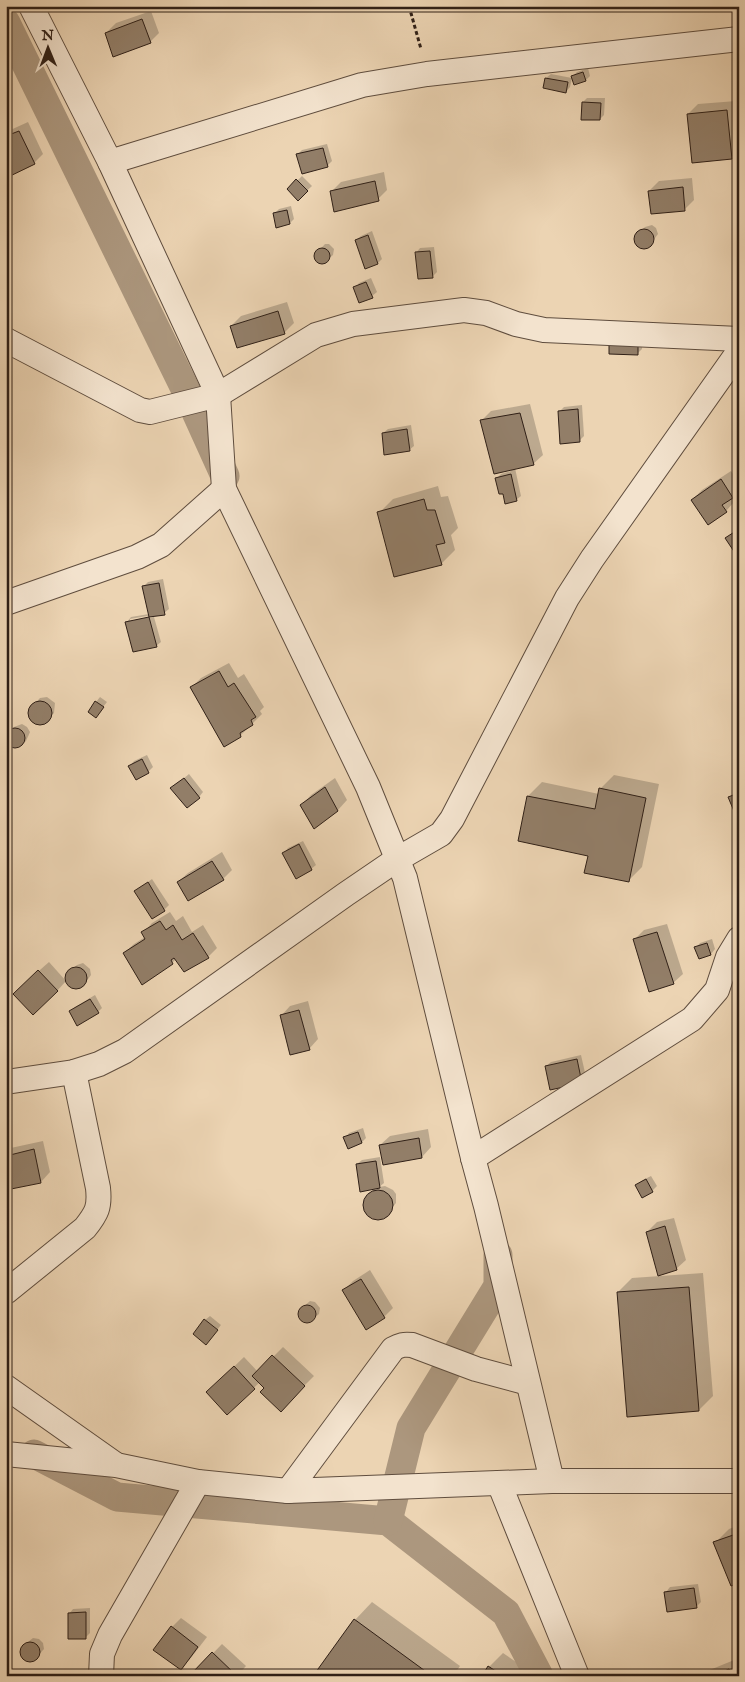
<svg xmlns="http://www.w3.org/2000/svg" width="745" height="1682" font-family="'IM FELL English',serif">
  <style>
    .shadow { fill: #0003 }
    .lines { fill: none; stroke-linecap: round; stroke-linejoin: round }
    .canal { stroke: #ac977e; stroke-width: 29 }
    .building { fill: #927e68; stroke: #302017 }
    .minor-casing { stroke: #5f4d3e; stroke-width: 26 }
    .path { stroke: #302017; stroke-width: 3; stroke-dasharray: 4 2.5; stroke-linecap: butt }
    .minor { stroke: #f3e3ce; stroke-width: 24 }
  </style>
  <rect width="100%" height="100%" fill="#ecd4b3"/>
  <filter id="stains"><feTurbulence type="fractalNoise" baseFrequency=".004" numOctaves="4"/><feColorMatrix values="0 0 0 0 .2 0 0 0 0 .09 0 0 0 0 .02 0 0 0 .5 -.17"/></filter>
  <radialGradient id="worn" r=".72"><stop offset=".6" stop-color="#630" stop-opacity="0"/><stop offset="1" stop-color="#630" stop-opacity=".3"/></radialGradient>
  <g class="shadow">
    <path d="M151 11 159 33 150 42 106 33 116 23Z"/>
    <path d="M588 68 590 76 586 80 573 76 577 72Z"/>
    <path d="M551 74 572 78 570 87 566 92 546 78Z"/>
    <path d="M587 98H605L604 115 600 119 583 102Z"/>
    <path d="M736 101 739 150 731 158 688 114 698 104Z"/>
    <path d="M28 122 43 154 34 163 6 176V132Z"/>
    <path d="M327 144 332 161 327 166 298 154 302 150Z"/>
    <path d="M384 172 387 190 378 199 331 192 341 182Z"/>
    <path d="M302 176 312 186 298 199 289 189Z"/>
    <path d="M692 178 694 200 684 210 649 191 659 181Z"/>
    <path d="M291 206 294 219 290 223 275 213 279 209Z"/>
    <path d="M652 225 656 228 658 234 649 246 643 247 638 244 636 236 645 227Z"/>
    <path d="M372 231 382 259 378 263 356 240 361 236Z"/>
    <path d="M325 244H329L334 249 333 255 323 263 319 262 316 259 315 255Z"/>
    <path d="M434 247 437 272 432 277 416 253 420 248Z"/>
    <path d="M371 278 377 292 372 296 355 288 359 283Z"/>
    <path d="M287 302 294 323 284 333 231 326 241 316Z"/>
    <path d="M643 334 642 349 637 354 611 339Z"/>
    <path d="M530 404 543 455 533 464 515 468 521 496 516 500 504 493 496 479 501 474 511 471V469L481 421 491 411Z"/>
    <path d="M582 405 584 436 579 441 560 411 564 407Z"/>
    <path d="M411 425 414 446 409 450 383 433 388 429Z"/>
    <path d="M731 471 739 483V490L732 497 735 501 726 511 692 500 702 490Z"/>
    <path d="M438 486 441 497 448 496 458 528 451 535 455 550 441 564 379 513 393 499Z"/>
    <path d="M163 579 169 609 164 613 130 619V622L154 617 161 642 156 646 127 622 131 617 149 614 143 587 148 582Z"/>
    <path d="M229 663 238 678 244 674 264 707 260 711 262 714 240 736 191 688 201 678Z"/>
    <path d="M47 697 55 703 54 713 44 723 37 724 29 716 30 709 40 698Z"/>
    <path d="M100 697 107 702 96 716V702Z"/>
    <path d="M22 724 27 727 30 732 26 741 21 745 15 748 9 746 6 741 9 731 14 727Z"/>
    <path d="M147 755 153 767 148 772 130 766 134 761Z"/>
    <path d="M189 774 203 792 199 797 177 784Z"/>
    <path d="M614 775 659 784 642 867 628 881 589 855 528 796 542 782 599 794 600 789Z"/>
    <path d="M335 778 347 800 338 810 315 827 302 805 311 795Z"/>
    <path d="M739 788V814L730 797Z"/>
    <path d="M303 841 316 865 311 869 284 853 288 848Z"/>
    <path d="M222 852 232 870 223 879 178 882 188 873Z"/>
    <path d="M152 879 169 905 164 910 136 891Z"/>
    <path d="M170 912 176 921 183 916 192 932 203 925 217 948 208 957 176 959 172 963 124 953 134 944 145 937 143 933 152 923Z"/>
    <path d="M667 924 683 974 673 983 634 940 644 930Z"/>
    <path d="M712 939 715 949 711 954 700 957 696 948 700 943Z"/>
    <path d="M49 962 66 981 57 991 24 984Z"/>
    <path d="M83 963 90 969 91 975 83 986 76 988 68 983 67 974 77 965Z"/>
    <path d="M95 995 102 1008 98 1012 71 1011 75 1007Z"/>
    <path d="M308 1001 318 1039 309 1049 281 1016 290 1006Z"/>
    <path d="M581 1055 586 1077 546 1066 551 1062Z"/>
    <path d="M363 1128 366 1138 362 1142 345 1138 349 1133Z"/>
    <path d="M428 1129 431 1147 422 1157 380 1145 390 1136Z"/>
    <path d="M43 1141 50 1172 41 1182 6 1189V1149Z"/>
    <path d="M380 1157 384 1183 379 1187 385 1186 393 1190 396 1194V1203L386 1215 377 1218H373L366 1213 364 1204 368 1196 375 1188 357 1164 362 1160Z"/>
    <path d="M651 1176 657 1186 652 1191 637 1185 641 1181Z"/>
    <path d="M674 1218 686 1260 676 1269 647 1232 657 1222Z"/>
    <path d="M370 1270 393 1308 384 1317 343 1291 353 1281Z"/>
    <path d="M703 1273 713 1396 699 1410 618 1292 632 1278Z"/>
    <path d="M310 1301 315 1302 320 1308 319 1314 309 1322H304L299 1316 301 1309Z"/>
    <path d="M210 1316 221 1325 210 1339 205 1320Z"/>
    <path d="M283 1347 314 1376 290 1400 266 1388 260 1382 227 1414 217 1383 244 1357 258 1372Z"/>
    <path d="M739 1525V1582L715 1543 729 1529Z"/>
    <path d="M698 1584 701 1602 696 1607 666 1592 670 1587Z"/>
    <path d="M372 1602 460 1666 453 1676H314L355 1620Z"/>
    <path d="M90 1608V1633L86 1637 69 1614 73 1609Z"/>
    <path d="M181 1618 207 1637 190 1659 181 1668 172 1627Z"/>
    <path d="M33 1638 39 1639 43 1643 44 1649 35 1659 27 1661 22 1657 20 1652 23 1646Z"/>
    <path d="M222 1644 246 1666 237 1676H197L194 1673Z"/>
    <path d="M503 1653 537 1676H483L489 1667Z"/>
    <path d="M739 1658V1676H695Z"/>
  </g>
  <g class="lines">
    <g class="canal">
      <path d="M6 23 191 401 225 476"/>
      <path d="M34 1454 117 1497 388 1521 506 1613 539 1676"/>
      <path d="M388 1521 411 1428 498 1286V1255"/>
    </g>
  </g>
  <g class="building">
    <path d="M142 19 151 43 113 57 105 33Z"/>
    <path d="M583 72 586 81 574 85 571 76Z"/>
    <path d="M545 78 568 82 566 93 543 88Z"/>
    <path d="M582 102 601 103 600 120H581Z"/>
    <path d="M727 110 732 159 692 163 687 114Z"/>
    <path d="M19 131 35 164 6 178V136Z"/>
    <path d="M323 148 328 167 302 174 296 154Z"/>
    <path d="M296 179 308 191 298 201 287 189Z"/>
    <path d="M375 181 379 201 334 212 330 191Z"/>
    <path d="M683 187 685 211 651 214 648 191Z"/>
    <path d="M287 210 290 224 276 228 273 213Z"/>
    <circle cx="644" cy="239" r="10"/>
    <path d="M368 235 378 264 365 269 355 240Z"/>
    <circle cx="322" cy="256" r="8"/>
    <path d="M430 251 433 278 418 279 415 252Z"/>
    <path d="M366 282 373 298 359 303 353 287Z"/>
    <path d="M278 311 285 334 237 348 230 326Z"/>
    <path d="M609 338H638V355L609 354Z"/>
    <path d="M578 409 580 442 560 444 558 411Z"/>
    <path d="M520 413 534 465 494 474 480 420Z"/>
    <path d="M407 429 410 451 384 455 382 433Z"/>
    <path d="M511 474 517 501 505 504 503 494H499L495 478Z"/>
    <path d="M721 479 733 498 722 505 727 512 708 525 691 500Z"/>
    <path d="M424 499 427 510H435L445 543 436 545 442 565 394 577 377 512Z"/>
    <path d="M739 529V559L725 538Z"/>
    <path d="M159 583 165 615 149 617 142 586Z"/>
    <path d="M149 617 157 647 133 652 125 622Z"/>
    <path d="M219 671 228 687 234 683 256 717 251 720 253 725 240 733 241 737 224 747 190 687Z"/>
    <path d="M95 701 104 707 96 718 88 712Z"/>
    <circle cx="40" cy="713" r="12"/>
    <circle cx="15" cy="738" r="10"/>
    <path d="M142 759 149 773 136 780 128 766Z"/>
    <path d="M184 778 200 798 187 808 170 788Z"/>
    <path d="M325 787 338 811 314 829 300 805Z"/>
    <path d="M599 788 646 798 629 882 584 873 588 856 518 841 527 796 595 809Z"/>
    <path d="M739 793V815L736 816 728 797Z"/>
    <path d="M299 844 312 870 296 879 282 853Z"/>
    <path d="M212 861 224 880 188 901 177 882Z"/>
    <path d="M148 882 165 911 152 919 134 891Z"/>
    <path d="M160 921 166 930 173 925 182 940 193 933 209 958 184 972 174 958 171 960 173 964 142 985 123 953 145 939 141 932Z"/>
    <path d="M657 932 674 984 649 992 633 939Z"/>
    <path d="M707 943 711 955 699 959 694 947Z"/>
    <circle cx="76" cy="978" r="11"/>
    <path d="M38 970 58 991 33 1015 13 994Z"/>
    <path d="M90 999 99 1013 77 1026 69 1011Z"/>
    <path d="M299 1010 310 1050 290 1055 280 1015Z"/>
    <path d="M577 1059 582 1083 550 1090 545 1066Z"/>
    <path d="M358 1132 362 1143 348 1149 343 1137Z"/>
    <path d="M419 1138 422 1158 383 1165 379 1145Z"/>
    <path d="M34 1149 41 1183 6 1190V1156Z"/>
    <path d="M376 1161 380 1188 360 1192 356 1164Z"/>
    <path d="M646 1179 653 1192 642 1198 635 1185Z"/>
    <circle cx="378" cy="1205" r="15"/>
    <path d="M665 1226 677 1270 658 1276 646 1232Z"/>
    <path d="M361 1279 385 1318 366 1330 342 1290Z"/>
    <path d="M689 1287 699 1411 627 1417 617 1292Z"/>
    <circle cx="307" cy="1314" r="9"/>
    <path d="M204 1319 218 1330 206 1345 193 1334Z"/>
    <path d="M272 1355 305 1386 281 1412 260 1392 264 1388 252 1376Z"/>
    <path d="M234 1366 255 1389 227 1415 206 1392Z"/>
    <path d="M739 1533V1583L731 1586 713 1542Z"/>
    <path d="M694 1588 697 1608 667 1612 664 1592Z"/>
    <path d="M86 1612V1639H68V1613Z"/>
    <path d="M354 1619 432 1676H313Z"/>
    <path d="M171 1626 198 1647 181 1670 153 1650Z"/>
    <circle cx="30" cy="1652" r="10"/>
    <path d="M212 1652 237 1676H196L192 1673Z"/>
    <path d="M488 1666 503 1676H482Z"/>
    <path d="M729 1669 732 1676H713Z"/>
  </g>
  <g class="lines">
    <g class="minor-casing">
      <g id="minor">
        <path d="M31 6 110 162 218 395 224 489 368 787 405 878 473 1158 486 1206 552 1481"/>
        <path d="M110 162 362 85 427 74 739 39"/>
        <path d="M6 340 140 410 150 412 218 395 316 335 353 324 464 310 486 313 516 324 544 330 739 339"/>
        <path d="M6 603 137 557 161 545 224 489"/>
        <path d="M6 1082 74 1072 99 1064 125 1051 346 894 396 860 441 834 452 819 567 598 592 559 739 351"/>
        <path d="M473 1158 692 1019 717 990 728 957 739 939"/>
        <path d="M6 1292 85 1228C97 1213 100 1207 98 1188L74 1072"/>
        <path d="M6 1387 115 1464"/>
        <path d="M6 1454 116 1465 198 1482 288 1491 552 1481H739"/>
        <path d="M499 1483 577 1676"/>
        <path d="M288 1491 393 1349C400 1345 404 1344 412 1345L476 1369 528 1383"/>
        <path d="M101 1676 102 1654 110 1635 198 1482"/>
      </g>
    </g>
    <path class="path" d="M409 6 421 49"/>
    <use href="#minor" class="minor"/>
  </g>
  <rect width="745" height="1682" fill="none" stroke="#ecd4b3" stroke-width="25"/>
  <rect x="8" y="8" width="730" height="1667" fill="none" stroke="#302017" stroke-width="2.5"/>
  <rect x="12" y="12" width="720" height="1657" fill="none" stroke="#302017"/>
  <g transform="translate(48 48) rotate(359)" stroke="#f3e3ce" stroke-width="4" paint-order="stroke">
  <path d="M0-4L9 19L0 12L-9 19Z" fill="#302017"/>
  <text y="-8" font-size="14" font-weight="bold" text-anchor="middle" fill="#302017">N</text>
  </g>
  <rect width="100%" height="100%" filter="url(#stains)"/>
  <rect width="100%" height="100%" fill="url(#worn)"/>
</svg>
